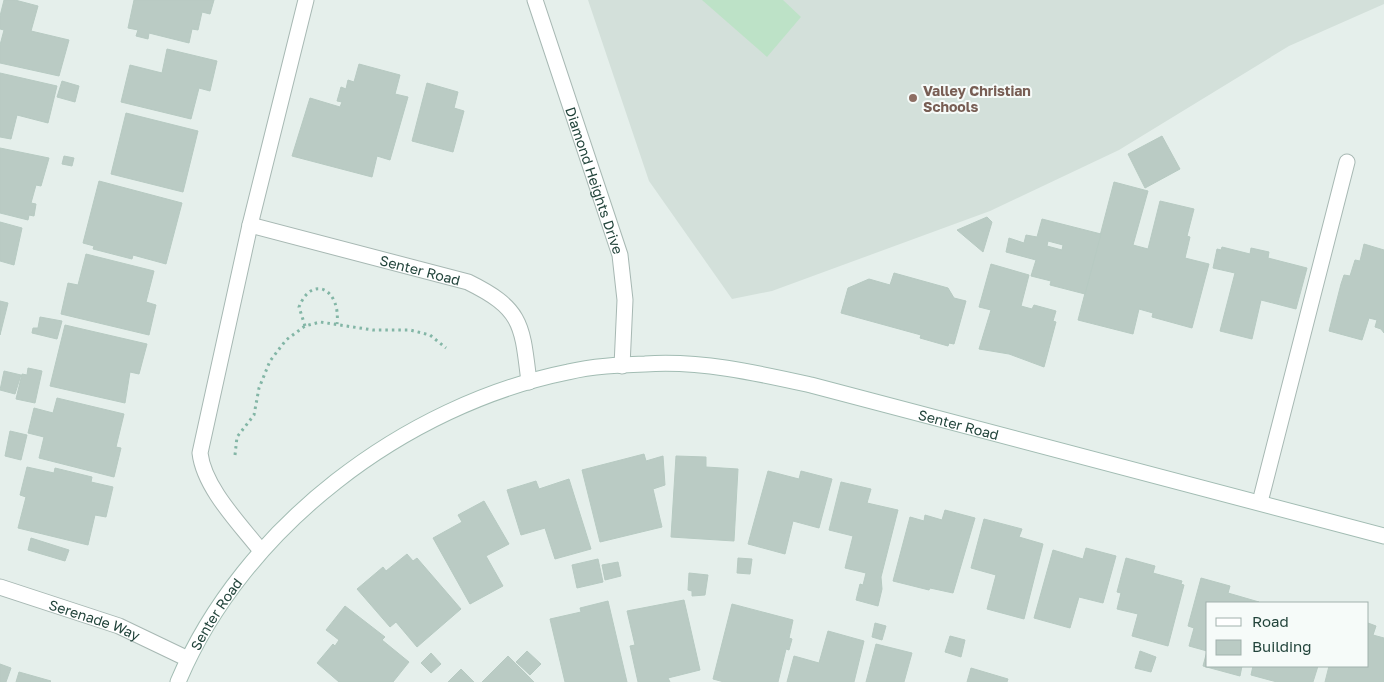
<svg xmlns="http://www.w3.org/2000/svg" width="1384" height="682" font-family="'Golos Text',sans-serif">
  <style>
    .built { fill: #d3e0da }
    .green { fill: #bde2c7 }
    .building { fill: #bacbc4; stroke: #b7cac2; fill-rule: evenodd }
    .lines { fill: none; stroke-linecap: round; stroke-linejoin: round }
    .service-casing { stroke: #a7b8b3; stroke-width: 17 }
    .minor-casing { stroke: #a7b8b3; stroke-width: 17 }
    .secondary-casing { stroke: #a2bcb3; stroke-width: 17 }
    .path { stroke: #83b6a6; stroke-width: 3; stroke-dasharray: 2.5 4; stroke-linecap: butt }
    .service { stroke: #fff; stroke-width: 15 }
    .minor { stroke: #fff; stroke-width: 15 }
    .secondary { stroke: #fff; stroke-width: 15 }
    .education-dot { fill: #8d6e63; stroke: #f6fbf9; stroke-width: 2 }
    .labels { text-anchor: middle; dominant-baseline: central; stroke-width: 4; stroke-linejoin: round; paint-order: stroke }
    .education-label { font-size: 14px; font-weight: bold; fill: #785e54; stroke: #f6fbf9; text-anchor: start }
    .street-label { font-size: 14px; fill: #22443b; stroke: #f6fbf9 }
  </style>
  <rect width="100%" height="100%" fill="#e5efeb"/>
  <path class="built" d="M588 0H1384V4L1289 46 1119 150 990 211 772 291 732 299 649 181Z"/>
  <path class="green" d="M702 0H783L801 17 767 57Z"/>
  <g class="building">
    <path d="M4 0H15L38 6 31 31 69 40 59 76 0 63V45L4 30 0 29V16Z"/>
    <path d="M134 0H214L210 14 202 12 198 30 192 29 189 43 149 33 148 39 136 36 138 30 128 28Z"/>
    <path d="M167 49 217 61 210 91 199 88 191 119 121 102 130 65 162 73Z"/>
    <path d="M359 64 400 75 395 94 408 97 390 160 377 156 372 177 292 156 310 98 340 107 342 102 337 101 341 87 346 89 348 80 354 82Z"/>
    <path d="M0 73 57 86 48 123 17 115 11 139 0 137Z"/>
    <path d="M62 81 79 86 75 102 57 97Z"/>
    <path d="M427 83 458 92 454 108 464 111 453 152 412 141Z"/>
    <path d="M126 113 198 131 183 192 111 174Z"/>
    <path d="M1162 136 1180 169 1145 188 1128 154Z"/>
    <path d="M0 148 49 158 41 186 36 185 31 203 36 204 34 216 29 215 28 220 0 213Z"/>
    <path d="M64 156 74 158 72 166 62 164Z"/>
    <path d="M99 181 182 203 166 264 133 255 132 259 93 249 94 246 83 243Z"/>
    <path d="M1114 182 1148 191 1133 245 1148 249 1160 201 1194 209 1187 236 1190 237 1185 258 1209 264 1192 328 1152 317 1153 313 1139 309 1133 334 1078 320Z"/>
    <path d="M987 217 992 222 983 252 957 230Z"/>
    <path d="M1042 219 1101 234 1085 294 1050 285 1051 281 1031 276 1036 260 1006 252 1009 238 1024 243 1026 235 1037 237ZM1048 241 1063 245 1062 250 1047 246Z"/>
    <path d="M0 222 22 228 14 265 0 261Z"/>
    <path d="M1364 244 1384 250V333L1381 329 1375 327 1377 320 1369 318 1362 340 1329 331 1341 284 1344 275 1350 276 1355 260 1360 261Z"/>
    <path d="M1222 247 1250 254 1251 248 1269 252 1268 258 1307 268 1296 309 1261 300 1252 339 1220 331 1235 273 1213 268 1217 249 1221 250Z"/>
    <path d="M86 254 154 271 146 302 156 305 149 335 61 314 68 283 78 285Z"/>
    <path d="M991 264 1029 275 1021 306 1032 309 1034 305 1056 311 1053 321 1056 322 1044 367 1009 354 979 349 991 310 979 307Z"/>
    <path d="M894 273 948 288 954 298 966 301 954 344 949 343 948 346 920 338 921 335 841 313 848 288 869 279 890 285Z"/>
    <path d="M0 301 8 303 0 335Z"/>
    <path d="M40 317 62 321 57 339 32 333 33 328H38Z"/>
    <path d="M65 325 147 344 139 374 130 372 125 403 50 386Z"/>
    <path d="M28 368 42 371 35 403 16 399 22 374 27 375Z"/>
    <path d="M4 371 21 375 15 394 0 390Z"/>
    <path d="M57 398 124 414 116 447 121 448 114 477 39 458 44 437 28 433 34 408 53 413Z"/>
    <path d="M10 431 27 435 21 460 5 456Z"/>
    <path d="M644 454 646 461 663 456 665 485 653 489 662 527 600 542 582 470Z"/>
    <path d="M676 456 706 457V467L738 469 734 541 671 537Z"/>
    <path d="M27 467 54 473 55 468 92 477 91 482 113 487 106 517 95 515 88 545 18 528 26 497 20 495Z"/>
    <path d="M768 471 799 479 801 471 832 479 819 528 793 521 785 554 748 544Z"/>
    <path d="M569 479 591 549 555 559 545 528 521 535 507 490 536 481 539 489Z"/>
    <path d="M841 482 871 489 867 503 898 510 881 577 882 589 878 606 856 600 860 584 863 585 866 573 845 568 853 536 829 530Z"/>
    <path d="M484 501 509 544 486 556 503 586 470 604 433 538 462 522 458 515Z"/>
    <path d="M945 510 975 518 953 593 930 588 929 590 893 581 910 517 924 521 925 515 942 520Z"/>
    <path d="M984 519 1022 529 1019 537 1043 544 1024 619 987 609 996 575 971 568Z"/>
    <path d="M31 538 69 550 65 561 28 550Z"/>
    <path d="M1086 548 1116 556 1103 603 1079 597 1070 628 1034 618 1053 550 1083 559Z"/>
    <path d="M407 554 413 561 417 558 461 609 417 647 396 622 390 627 357 589 383 567 386 571Z"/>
    <path d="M738 558 752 559 750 574 737 573Z"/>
    <path d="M1126 558 1155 566 1153 573 1182 581 1181 584 1184 585 1168 646 1132 636 1138 614 1117 609 1121 593 1117 592Z"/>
    <path d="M598 559 603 582 577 588 572 565Z"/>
    <path d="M618 562 621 576 605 580 602 565Z"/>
    <path d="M689 573 708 575 705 595 692 596V591L688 590Z"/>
    <path d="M1201 578 1230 586 1228 593 1259 602 1208 603V666H1242L1240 676 1203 666 1207 651 1189 646 1194 628 1188 626Z"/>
    <path d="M684 600 700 670 668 678 670 682H638L630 646 635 645 627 611Z"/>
    <path d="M608 601 627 682H565L550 619 581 612 580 608Z"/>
    <path d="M732 604 793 620 789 638 792 639 789 650 786 649 778 682H724L713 679Z"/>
    <path d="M345 606 385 637 382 640 409 662 393 682H339L317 663 333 644 335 646 339 640 326 630Z"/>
    <path d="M875 623 886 626 882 640 872 637Z"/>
    <path d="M1368 623 1376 626 1373 635 1384 638V682H1325L1329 666H1368Z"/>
    <path d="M828 631 864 641 854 682H787L794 656 819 663Z"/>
    <path d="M950 636 965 640 961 657 945 652Z"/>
    <path d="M876 644 912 653 904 682H866Z"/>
    <path d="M527 651 541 664 530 675 516 662Z"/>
    <path d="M1140 651 1156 657 1151 672 1135 668Z"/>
    <path d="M431 653 441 664 431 673 421 663Z"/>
    <path d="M508 656 534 682H482Z"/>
    <path d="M0 664 11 668 6 682H0Z"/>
    <path d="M1253 666H1318L1313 682H1277L1251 675Z"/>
    <path d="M971 668 1008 679 1007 682H967Z"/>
    <path d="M461 669 474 682H448Z"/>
    <path d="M19 672 51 681 50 682H16Z"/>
  </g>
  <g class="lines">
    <g class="service-casing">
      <path id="service" d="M1260 502 1347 162"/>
    </g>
    <g class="minor-casing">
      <g id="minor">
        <path id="s1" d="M535 0 620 255 625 300 622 366"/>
        <path id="s2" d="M250 225 468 282C523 309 522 325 529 382"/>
        <path d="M261 551C240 524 204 488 200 453L250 225 306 0"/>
        <path id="s3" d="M0 587 119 626 188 659"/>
      </g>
    </g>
    <g class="secondary-casing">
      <g id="secondary">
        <path id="s4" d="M178 682C243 527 405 405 568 372 593 366 619 365 645 364 700 360 757 373 811 385L1384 536"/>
      </g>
    </g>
    <g class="path">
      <path d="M305 326 299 307C312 274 341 289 337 324"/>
      <path d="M235 455 237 437 254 415 259 388 270 361 286 340 305 326 320 322 373 330H410L430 335 446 348"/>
    </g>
    <use href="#service" class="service"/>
    <use href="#minor" class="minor"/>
    <use href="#secondary" class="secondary"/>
  </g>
  <circle class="education-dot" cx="913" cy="98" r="5"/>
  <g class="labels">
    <g class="education-label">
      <text x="923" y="90">Valley Christian<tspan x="923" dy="16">Schools</tspan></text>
    </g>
    <g class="street-label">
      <text stroke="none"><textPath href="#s1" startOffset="190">Diamond Heights Drive</textPath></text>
      <text stroke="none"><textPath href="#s2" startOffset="176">Senter Road</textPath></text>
      <text stroke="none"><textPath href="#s4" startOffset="915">Senter Road</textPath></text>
      <text stroke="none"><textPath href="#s4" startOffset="78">Senter Road</textPath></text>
      <text stroke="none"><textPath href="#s3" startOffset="100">Serenade Way</textPath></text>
    </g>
  </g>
  <rect x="1206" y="602" width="162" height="65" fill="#f6fbf9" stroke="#a1b2ad"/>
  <rect x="1216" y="618" width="25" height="8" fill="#ffffff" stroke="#a1b2ad"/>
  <text x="1252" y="627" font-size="15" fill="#22443b">Road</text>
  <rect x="1216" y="640" width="25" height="15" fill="#bacbc4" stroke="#a1b2ad"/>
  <text x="1252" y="652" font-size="15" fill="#22443b">Building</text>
</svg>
